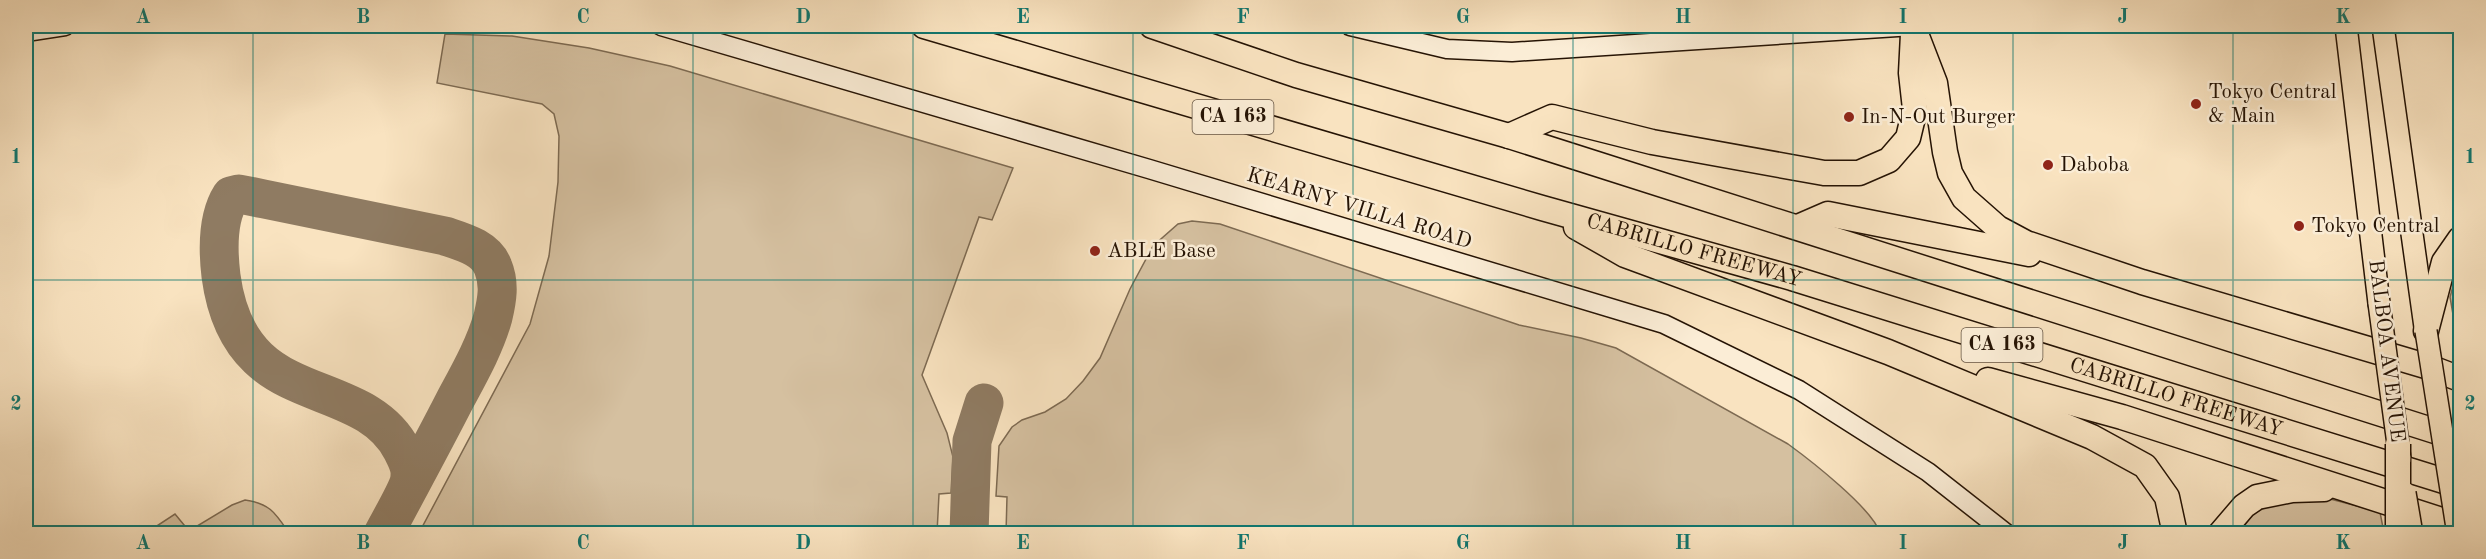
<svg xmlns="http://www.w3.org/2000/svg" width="2486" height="559" font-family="'Old Standard TT',serif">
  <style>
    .green { fill: #d5c0a0; stroke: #7d6a52; stroke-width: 1.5 }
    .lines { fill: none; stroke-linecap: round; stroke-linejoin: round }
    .taxiway { stroke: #8f7b62; stroke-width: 39 }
    .secondary-casing { stroke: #251304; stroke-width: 21 }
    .primary-casing { stroke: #251304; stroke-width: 24 }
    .motorway-casing { stroke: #251304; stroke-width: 27 }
    .secondary { stroke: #fbedd6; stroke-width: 18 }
    .primary { stroke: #f9e3c0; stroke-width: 21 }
    .motorway { stroke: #f9e3c0; stroke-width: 24 }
    .primary-bridge-casing { stroke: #251304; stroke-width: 24; stroke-linecap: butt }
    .motorway-bridge-casing { stroke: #251304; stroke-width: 27; stroke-linecap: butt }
    .primary-bridge { stroke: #f9e3c0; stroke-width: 21 }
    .motorway-bridge { stroke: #f9e3c0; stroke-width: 24 }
    .grid { fill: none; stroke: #0f766e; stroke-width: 1.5; stroke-opacity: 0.55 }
    .poi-dot { fill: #8f2418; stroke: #fbedd6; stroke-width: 2 }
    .labels { text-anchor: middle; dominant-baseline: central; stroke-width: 5; stroke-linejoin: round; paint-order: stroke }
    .shield { fill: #fbedd6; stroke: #655443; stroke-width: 1.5 }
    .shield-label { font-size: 20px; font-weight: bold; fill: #251304 }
    .poi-label { font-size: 21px; fill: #251304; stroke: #fbedd6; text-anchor: start }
    .street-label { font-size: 21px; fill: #251304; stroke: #fbedd6 }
    .neatline { fill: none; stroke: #0f766e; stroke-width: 2 }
    .grid-label { font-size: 20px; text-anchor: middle; font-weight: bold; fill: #0f766e }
  </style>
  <rect width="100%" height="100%" fill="#f9e3c0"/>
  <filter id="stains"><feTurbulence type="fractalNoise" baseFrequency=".00333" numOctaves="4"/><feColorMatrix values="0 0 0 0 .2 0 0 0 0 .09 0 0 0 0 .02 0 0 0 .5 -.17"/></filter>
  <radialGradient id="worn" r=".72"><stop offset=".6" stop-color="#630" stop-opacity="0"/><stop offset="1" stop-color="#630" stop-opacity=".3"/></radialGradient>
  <g class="green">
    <path d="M445 34 512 36 589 48 670 66 1013 168 992 220 979 217 922 375 947 433 953 457 951 493 939 494 937 533H419L530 324 549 256 558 182 559 136 554 114 542 104 437 83Z"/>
    <path d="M1192 221 1220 224 1519 325 1581 338 1616 348 1788 444C1810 460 1873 509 1880 533H1006L1007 497 996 496 999 446 1012 427 1022 420 1045 412 1066 399 1083 381 1100 358 1130 289 1153 246 1178 224Z"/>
    <path d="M2460 261V355L2450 297Z"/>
    <path d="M2315 495 2380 512 2384 533 2238 534 2253 514 2273 503Z"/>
    <path d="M245 500C270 503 276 514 289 533H146L175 514 189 531 232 505Z"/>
  </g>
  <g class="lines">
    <g class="taxiway">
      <path d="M383 534C389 522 410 487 410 476 411 466 406 458 402 450 373 394 301 399 258 358 236 337 225 306 221 276 218 251 217 218 231 196L239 194 264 199 445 236C463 242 486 248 493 267 500 284 497 300 493 317 485 346 469 374 455 400 432 445 408 489 384 534"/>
      <path d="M969 534 972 441 984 403"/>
    </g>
    <g class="secondary-casing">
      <g id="secondary">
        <path d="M661 26 1149 169 1664 324 1799 390 1928 472 2007 534"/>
        <path d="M1350 26 1447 49 1512 52 1913 26"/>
        <path d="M26 32 65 26"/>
      </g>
    </g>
    <g class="primary-casing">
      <g id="primary">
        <path d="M2346 26 2379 303"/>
        <path d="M2383 26 2425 327"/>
      </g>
    </g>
    <g class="motorway-casing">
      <g id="motorway">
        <path id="s1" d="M924 26 1542 208 1792 278 2460 486"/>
        <path d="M1152 26 1296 75 1509 136 2460 439"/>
        <path d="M1913 26 1935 83 1945 152 1950 173 1964 198 1998 228 2026 243 2142 282 2429 367 2460 379"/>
        <path d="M1509 136 1552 117 1652 142 1824 173H1859L1889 160 1908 138 1915 109 1911 73 1913 34"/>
        <path d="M1576 227 1625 255 1888 352 2092 437 2145 466 2167 497 2175 534"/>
        <path d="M1798 227 1828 214 2029 254"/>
        <path d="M2426 331 2444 262 2460 239"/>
        <path d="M1988 380 2122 417 2460 526"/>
        <path d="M2220 534 2244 506 2257 497 2292 490 2324 489"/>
      </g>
    </g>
    <use href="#secondary" class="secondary"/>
    <use href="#primary" class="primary"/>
    <use href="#motorway" class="motorway"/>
    <g class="primary-bridge-casing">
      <g id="primary-bridge">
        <path d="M2379 303 2400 459"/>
        <path d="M2426 331 2458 534"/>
        <path d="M2405 493 2412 534"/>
      </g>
    </g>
    <g class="motorway-bridge-casing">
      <path id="motorway-bridge" d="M2398 534V444"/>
    </g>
    <use href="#primary-bridge" class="primary-bridge"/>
    <use href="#motorway-bridge" class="motorway-bridge"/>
  </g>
  <path class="grid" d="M253 26V534M473 26V534M693 26V534M913 26V534M1133 26V534M1353 26V534M1573 26V534M1793 26V534M2013 26V534M2233 26V534M26 280H2460"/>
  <g class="poi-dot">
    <circle cx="2196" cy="104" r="6"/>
    <circle cx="1849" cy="117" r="6"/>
    <circle cx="2048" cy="165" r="6"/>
    <circle cx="2299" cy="226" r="6"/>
    <circle cx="1095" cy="251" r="6"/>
  </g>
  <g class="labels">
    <g class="shield">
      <rect x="1192.5" y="100" width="81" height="34" rx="4.5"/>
      <rect x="1961.5" y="328" width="81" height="34" rx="4.5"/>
    </g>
    <g class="shield-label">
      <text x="1233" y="117">CA 163</text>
      <text x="2002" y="345">CA 163</text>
    </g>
    <g class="poi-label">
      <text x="2208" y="92">Tokyo Central<tspan x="2208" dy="24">&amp; Main</tspan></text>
      <text x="1861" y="117">In-N-Out Burger</text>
      <text x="2060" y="165">Daboba</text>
      <text x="2311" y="226">Tokyo Central</text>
      <text x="1107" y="251">ABLE Base</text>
    </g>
    <g class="street-label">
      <text transform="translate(1359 209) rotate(17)">KEARNY VILLA ROAD</text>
      <text stroke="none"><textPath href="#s1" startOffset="802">CABRILLO FREEWAY</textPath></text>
      <text transform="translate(2386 351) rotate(83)">BALBOA AVENUE</text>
      <text stroke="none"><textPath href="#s1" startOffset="1306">CABRILLO FREEWAY</textPath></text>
    </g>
  </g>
  <rect width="2486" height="559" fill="none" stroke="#f9e3c0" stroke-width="66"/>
  <rect x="33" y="33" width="2420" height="493" class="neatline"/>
  <g class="grid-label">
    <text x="143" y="23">A</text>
    <text x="363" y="23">B</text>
    <text x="583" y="23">C</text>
    <text x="803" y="23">D</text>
    <text x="1023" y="23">E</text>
    <text x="1243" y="23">F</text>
    <text x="1463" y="23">G</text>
    <text x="1683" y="23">H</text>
    <text x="1903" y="23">I</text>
    <text x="2123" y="23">J</text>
    <text x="2343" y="23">K</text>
    <text x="16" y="163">1</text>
    <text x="2470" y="163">1</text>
    <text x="16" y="410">2</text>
    <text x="2470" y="410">2</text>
    <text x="143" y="549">A</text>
    <text x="363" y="549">B</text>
    <text x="583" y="549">C</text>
    <text x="803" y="549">D</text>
    <text x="1023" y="549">E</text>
    <text x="1243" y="549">F</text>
    <text x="1463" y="549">G</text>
    <text x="1683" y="549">H</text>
    <text x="1903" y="549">I</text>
    <text x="2123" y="549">J</text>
    <text x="2343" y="549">K</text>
  </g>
  <rect width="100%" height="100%" filter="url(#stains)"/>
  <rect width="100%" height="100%" fill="url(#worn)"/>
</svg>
